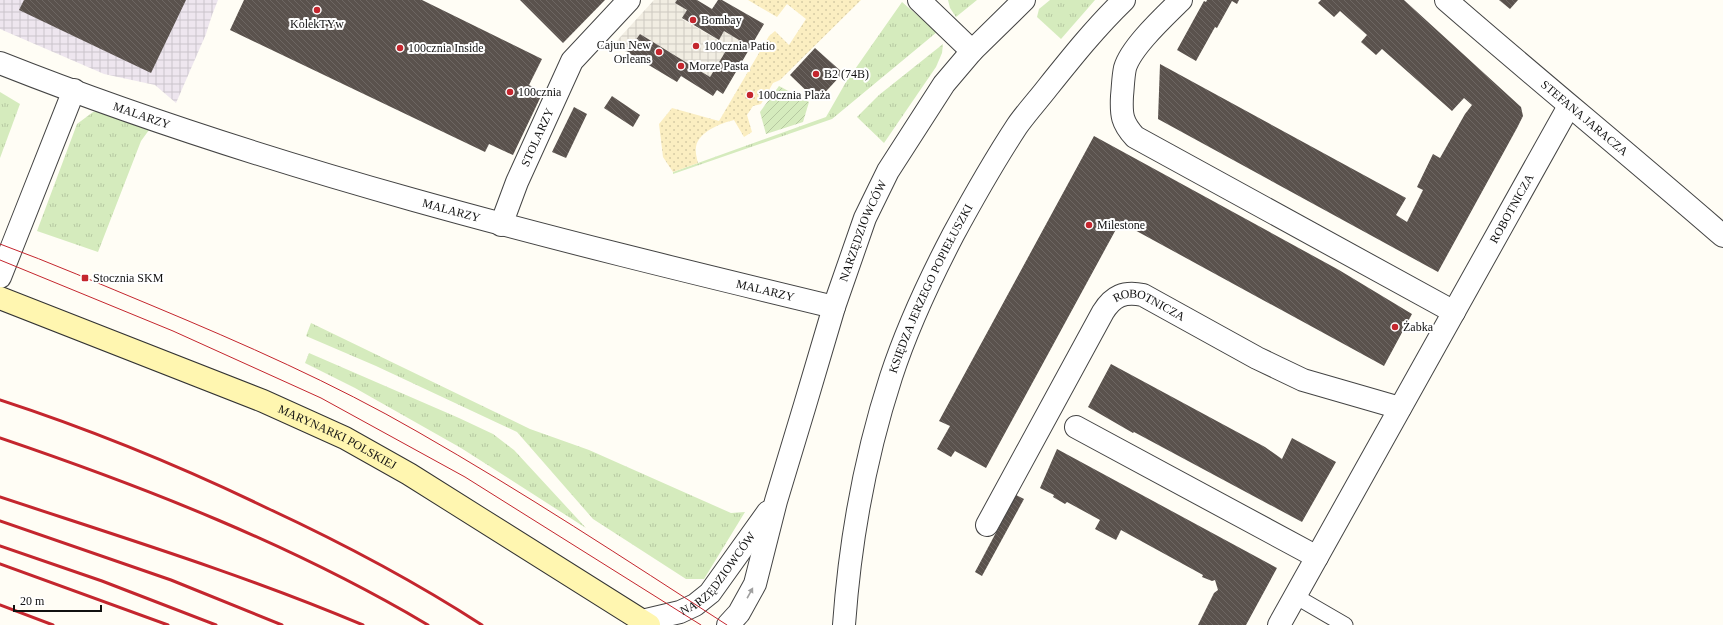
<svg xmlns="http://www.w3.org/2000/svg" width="1723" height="625" font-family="'Times New Roman',serif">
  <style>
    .industrial { fill: url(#industrial-grid) }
    .grass { fill: url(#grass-tufts) }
    .sand { fill: url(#sand-dots) }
    .garden { fill: url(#garden-furrows) }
    .plaza { fill: url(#plaza-grid) }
    .building { fill: url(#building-back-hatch) }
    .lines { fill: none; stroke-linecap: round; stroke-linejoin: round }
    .service-casing { stroke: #444; stroke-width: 17 }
    .minor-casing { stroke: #444; stroke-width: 24 }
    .tertiary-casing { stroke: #444; stroke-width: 24 }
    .secondary-casing { stroke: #333; stroke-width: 24 }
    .service { stroke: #fff; stroke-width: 15 }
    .minor { stroke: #fff; stroke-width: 22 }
    .tertiary { stroke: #fff; stroke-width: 22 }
    .secondary { stroke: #fff6b0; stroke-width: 22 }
    .tram { stroke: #c4262e; stroke-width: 1 }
    .rail { stroke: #c4262e; stroke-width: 3 }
    .oneway { fill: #a0a0a0 }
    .poi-dot { fill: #c4262e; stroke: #fff; stroke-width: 1.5 }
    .labels { text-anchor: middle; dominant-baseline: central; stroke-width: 4; stroke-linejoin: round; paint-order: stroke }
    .poi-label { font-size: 12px; fill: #111; stroke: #fff; text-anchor: start }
    .street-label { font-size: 12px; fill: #111; stroke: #fff }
  </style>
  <defs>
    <pattern id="industrial-grid" width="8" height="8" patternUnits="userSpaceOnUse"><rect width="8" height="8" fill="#eee6ef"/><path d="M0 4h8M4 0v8" fill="none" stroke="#cbc4cc"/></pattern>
    <pattern id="grass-tufts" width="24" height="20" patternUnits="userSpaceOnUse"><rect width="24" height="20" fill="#d5ebbd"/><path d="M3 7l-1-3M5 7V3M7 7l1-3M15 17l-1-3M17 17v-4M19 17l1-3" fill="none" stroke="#b6c8a1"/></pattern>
    <pattern id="sand-dots" width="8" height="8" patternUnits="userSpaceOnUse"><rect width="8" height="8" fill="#fbeec1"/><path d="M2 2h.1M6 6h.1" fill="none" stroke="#d6cba5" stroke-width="1.8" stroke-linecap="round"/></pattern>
    <pattern id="garden-furrows" width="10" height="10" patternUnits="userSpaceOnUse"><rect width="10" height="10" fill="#d5ebbd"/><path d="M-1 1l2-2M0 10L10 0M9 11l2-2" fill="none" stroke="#b6c8a1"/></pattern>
    <pattern id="plaza-grid" width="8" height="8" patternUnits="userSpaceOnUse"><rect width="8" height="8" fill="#f1ede2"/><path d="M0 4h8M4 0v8" fill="none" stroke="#cecac1"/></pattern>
    <pattern id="building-back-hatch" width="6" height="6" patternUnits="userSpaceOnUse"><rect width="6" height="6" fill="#5a524d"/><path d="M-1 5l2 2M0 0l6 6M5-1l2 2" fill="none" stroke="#6d6662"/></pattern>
  </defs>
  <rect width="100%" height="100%" fill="#fffdf5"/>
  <path class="industrial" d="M0 0H218L212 15 206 34 176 103 155 85 104 74 0 29Z"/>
  <g class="grass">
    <path d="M948 0H977L956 17 950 8Z"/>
    <path d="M1050 0H1095L1061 39 1037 17 1039 9Z"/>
    <path d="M902 2 937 32 832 119 673 174V172L826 117 846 82Z"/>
    <path d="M943 44 942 53 936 67 884 143 857 117 879 95Z"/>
    <path d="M0 92 20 104 0 158Z"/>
    <path d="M100 111 149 130 141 141 98 252 37 231 77 124 93 112Z"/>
    <path d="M311 323 530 429 589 450 731 513 745 512 704 579H686L593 519 517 432 376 366 306 336Z"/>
    <path d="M309 353 459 418 493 434 514 450 586 528 461 448 355 388 305 363Z"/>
  </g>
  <path class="sand" d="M748 0H861L780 80 773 83 761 104 753 106 747 115 752 132 744 137 734 120C721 123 698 132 696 147 695 152 697 159 698 163L673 172 663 157 659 124 672 108 719 121 769 36 775 31 789 45 806 19 787 4 777 17Z"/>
  <path class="garden" d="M779 86 809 102 803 122 766 134 760 112Z"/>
  <path class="plaza" d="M654 0H677L675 3 687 10 682 19 718 40 724 31 739 40 732 52 727 49 710 77 640 34 627 52 612 46Z"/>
  <g class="building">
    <path d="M24 0H186L151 73 19 10Z"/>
    <path d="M244 0H422L542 59 529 85 543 92 513 155 489 144 485 152 230 30Z"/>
    <path d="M520 0H605L563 43Z"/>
    <path d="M677 0H697L712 9 718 0H722L764 24 723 94 717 90 713 96 681 76 677 82 627 52 640 34 710 77 727 49 732 52 739 40 724 31 719 40 682 18 687 10 675 3Z"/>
    <path d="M1207 0H1239L1237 4 1232 1 1217 28 1215 27 1196 61 1177 50 1204 1 1206 2Z"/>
    <path d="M1321 0H1404L1521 107 1523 116 1517 128 1438 272 1158 119 1160 64 1406 198 1396 215 1407 222 1423 190 1417 187 1433 154 1440 158 1465 114 1472 105 1464 98 1452 111 1382 49 1376 55 1361 42 1367 35 1340 11 1334 17 1318 3Z"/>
    <path d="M1499 0H1518L1510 9Z"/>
    <path d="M815 48 843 73 817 101 790 75Z"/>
    <path d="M612 96 640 115 633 127 604 108Z"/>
    <path d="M574 107 587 114 566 158 552 152Z"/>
    <path d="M1094 136 1339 270 1412 314 1384 366 1120 222 986 468 955 451 951 457 937 449 950 426 939 421Z"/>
    <path d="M1111 364 1265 447 1282 459 1292 438 1336 462 1302 522 1134 432 1133 433 1088 407Z"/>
    <path d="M1057 449 1277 568 1246 625H1198L1214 593 1218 590 1215 580 1212 581 1202 577 1203 575 1121 530 1116 540 1095 529 1100 520 1067 502 1065 504 1053 497 1054 495 1040 488Z"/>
    <path d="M1016 495 1024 499 982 576 975 572Z"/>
  </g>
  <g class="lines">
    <g class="service-casing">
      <path id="service" d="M1295 596 1345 625"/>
    </g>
    <g class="minor-casing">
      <g id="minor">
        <path d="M919 0 972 51"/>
        <path d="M1181 0C1165 16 1131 47 1125 68 1123 77 1123 87 1122 96 1121 115 1122 123 1135 137L1454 312"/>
        <path id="s1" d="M1446 0C1538 80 1631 156 1723 236"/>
        <path id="s2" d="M0 63C270 170 552 239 834 307"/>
        <path id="s3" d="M501 225 517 182 572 61 629 0"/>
        <path d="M0 277 74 90"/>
        <path d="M1076 427 1317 557"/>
        <path id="s4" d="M987 525 1103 312C1113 296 1124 291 1143 295L1257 358 1303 380 1400 408"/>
        <path id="s5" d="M642 621 680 612 695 605 710 593 768 512"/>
        <path id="s6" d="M728 625 739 613 755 584 776 501 805 405 834 307 865 218 888 171 944 84 972 51 1024 0"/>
        <path id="s7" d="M1279 625 1569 106"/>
      </g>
    </g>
    <g class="tertiary-casing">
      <g id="tertiary">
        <path id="s8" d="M844 625C850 541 865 457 891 377 907 328 929 281 953 235 973 198 994 161 1017 126 1026 113 1038 100 1048 87 1072 57 1096 27 1124 0"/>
      </g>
    </g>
    <g class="secondary-casing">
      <g id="secondary">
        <path id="s9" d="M0 298 263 401 345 438 409 474 649 625"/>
      </g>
    </g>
    <use href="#service" class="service"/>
    <use href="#minor" class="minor"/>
    <use href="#tertiary" class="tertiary"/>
    <use href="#secondary" class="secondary"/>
    <g class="tram">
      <path d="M0 244C52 263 102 285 153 306 244 344 333 383 418 432 523 492 625 559 727 625"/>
      <path d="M0 260 173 331 321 398 465 477 701 625"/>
    </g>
    <g class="rail">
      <path d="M0 400C92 430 182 467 269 509 342 543 414 581 482 625"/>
      <path d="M0 438C147 488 293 545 428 625"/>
      <path d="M0 497C121 537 245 575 363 625"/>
      <path d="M0 521 171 580 282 625"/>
      <path d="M0 546 102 581 216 625"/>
      <path d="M0 564 168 625"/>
      <path d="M0 605 53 625"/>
    </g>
  </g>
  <defs><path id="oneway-solid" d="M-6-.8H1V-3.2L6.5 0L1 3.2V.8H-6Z"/></defs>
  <use class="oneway" href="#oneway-solid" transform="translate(750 593) rotate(-61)"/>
  <g class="poi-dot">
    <circle cx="317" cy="10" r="4"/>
    <circle cx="693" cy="20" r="4"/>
    <circle cx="696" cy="46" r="4"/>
    <circle cx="400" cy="48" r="4"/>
    <circle cx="659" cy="52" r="4"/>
    <circle cx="681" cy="66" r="4"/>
    <circle cx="816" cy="74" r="4"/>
    <circle cx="510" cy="92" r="4"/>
    <circle cx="750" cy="95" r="4"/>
    <circle cx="1089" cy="225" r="4"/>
    <rect x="81" y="274" width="8" height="8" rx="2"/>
    <circle cx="1395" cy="327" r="4"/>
  </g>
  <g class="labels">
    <g class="poi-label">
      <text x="701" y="20">Bombay</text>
      <text x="317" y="24" text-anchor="middle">KolekTYw</text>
      <text x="651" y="45" text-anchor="end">Cajun New<tspan x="651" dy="14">Orleans</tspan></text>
      <text x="704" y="46">100cznia Patio</text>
      <text x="408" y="48">100cznia Inside</text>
      <text x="689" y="66">Morze Pasta</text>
      <text x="824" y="74">B2 (74B)</text>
      <text x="518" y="92">100cznia</text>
      <text x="758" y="95">100cznia Plaża</text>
      <text x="1097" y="225">Milestone</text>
      <text x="93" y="278">Stocznia SKM</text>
      <text x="1403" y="327">Żabka</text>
    </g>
    <g class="street-label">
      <text stroke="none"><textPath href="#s2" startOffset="151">MALARZY</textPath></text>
      <text stroke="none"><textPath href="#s1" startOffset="182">STEFANA JARACZA</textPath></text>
      <text stroke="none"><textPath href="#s3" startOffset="95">STOLARZY</textPath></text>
      <text stroke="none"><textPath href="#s7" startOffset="477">ROBOTNICZA</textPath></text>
      <text stroke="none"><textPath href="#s2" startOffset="475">MALARZY</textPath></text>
      <text stroke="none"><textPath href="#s6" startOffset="419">NARZĘDZIOWCÓW</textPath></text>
      <text stroke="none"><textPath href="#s8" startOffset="350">KSIĘDZA JERZEGO POPIEŁUSZKI</textPath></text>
      <text stroke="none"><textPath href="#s2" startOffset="799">MALARZY</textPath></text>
      <text stroke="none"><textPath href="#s4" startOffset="298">ROBOTNICZA</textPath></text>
      <text stroke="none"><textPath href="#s9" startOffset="365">MARYNARKI POLSKIEJ</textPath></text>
      <text stroke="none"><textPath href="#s5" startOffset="94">NARZĘDZIOWCÓW</textPath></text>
    </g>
  </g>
  <path d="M14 605v6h87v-6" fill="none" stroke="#111111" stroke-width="2"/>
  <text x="20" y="605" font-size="12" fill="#111111" stroke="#ffffff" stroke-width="3" paint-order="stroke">20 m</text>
</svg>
